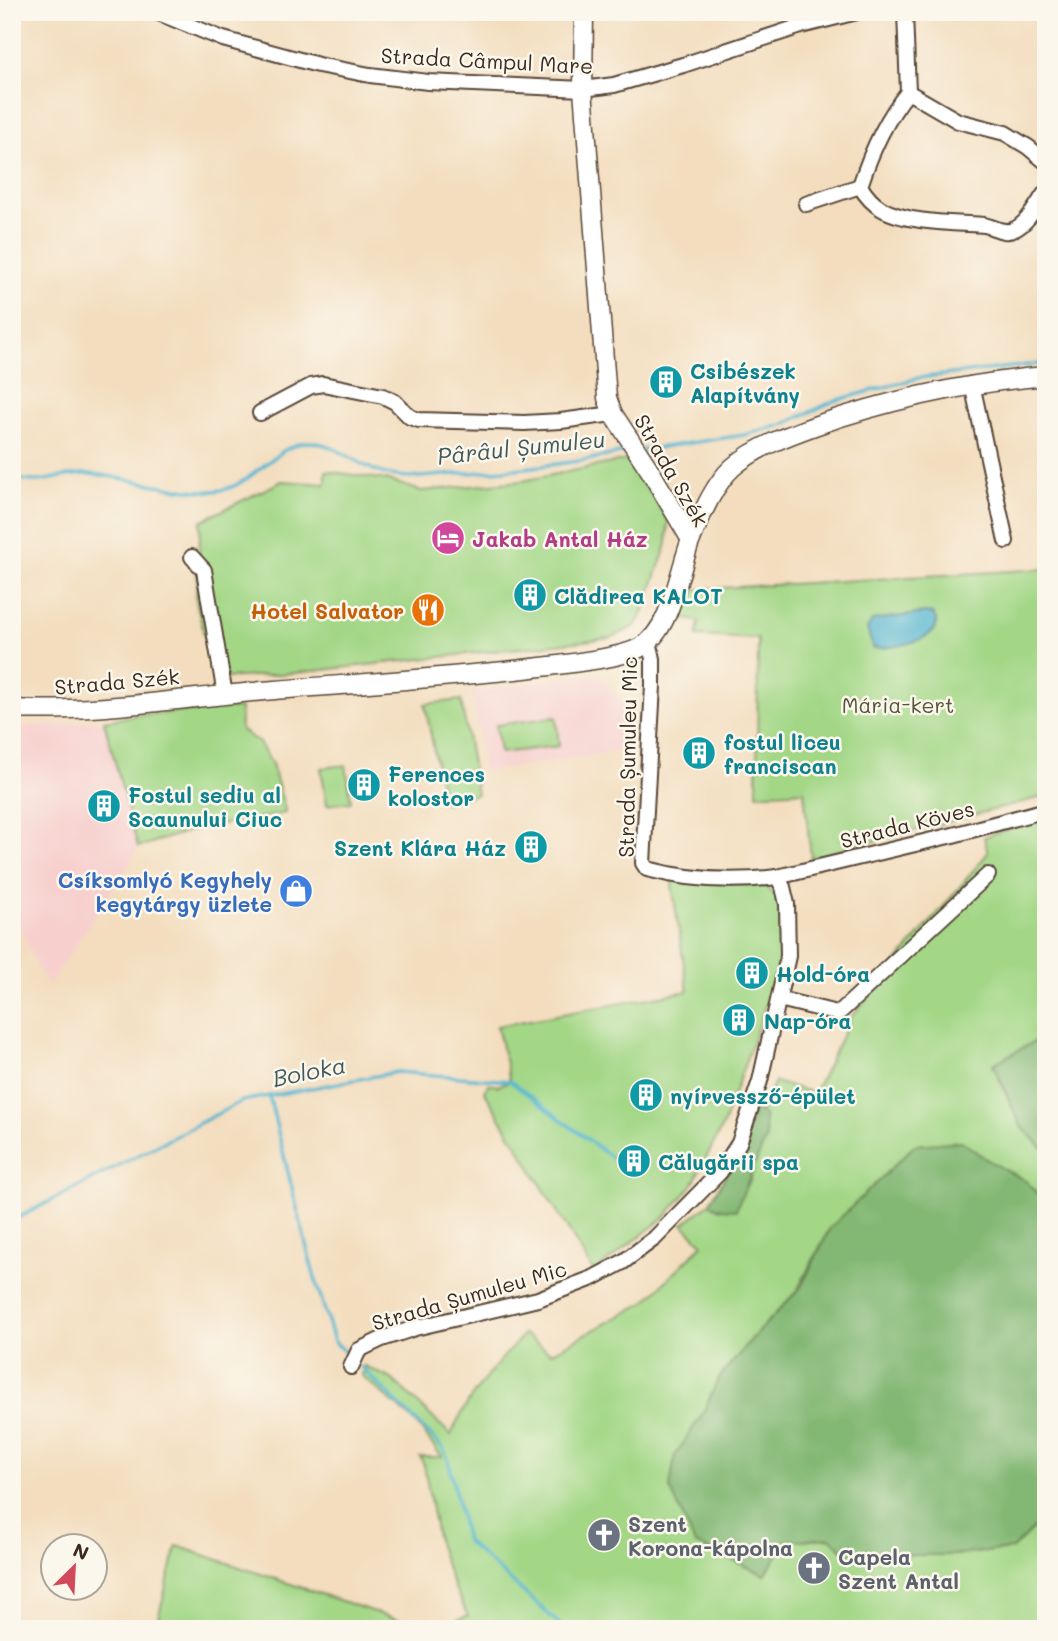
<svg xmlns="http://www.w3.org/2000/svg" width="1058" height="1641" font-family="Mali,sans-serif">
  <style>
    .built { fill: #f7d0ce }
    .green { fill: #a3d786; stroke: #6f8052; stroke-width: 2 }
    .forest { fill: #82b873; stroke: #5e7148; stroke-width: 2 }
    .water { fill: #50b4cf; stroke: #466f76; stroke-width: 2 }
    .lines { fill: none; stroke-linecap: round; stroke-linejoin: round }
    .stream { stroke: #50b4cf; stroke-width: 3.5 }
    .minor-casing { stroke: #574536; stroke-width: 18 }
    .tertiary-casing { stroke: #574536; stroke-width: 21 }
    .minor { stroke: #fff; stroke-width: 14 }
    .tertiary { stroke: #fff; stroke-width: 18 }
    .labels { text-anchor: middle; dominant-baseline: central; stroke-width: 5; stroke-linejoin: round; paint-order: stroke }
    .street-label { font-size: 21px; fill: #3b2a1e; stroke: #fbf7ec }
    .culture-label { font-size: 21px; font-weight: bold; fill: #0d838f; stroke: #fbf7ec; text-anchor: start }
    .hotel-label { font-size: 21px; font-weight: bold; fill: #b23c85; stroke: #fbf7ec; text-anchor: start }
    .food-label { font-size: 21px; font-weight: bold; fill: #c56008; stroke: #fbf7ec; text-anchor: end }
    .park-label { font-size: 21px; fill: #555538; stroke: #fbf7ec }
    .shop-label { font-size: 21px; font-weight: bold; fill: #366cbe; stroke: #fbf7ec; text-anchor: end }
    .worship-label { font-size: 21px; font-weight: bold; fill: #5b616d; stroke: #fbf7ec; text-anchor: start }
    .water-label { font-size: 23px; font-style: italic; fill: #425a5c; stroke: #fbf7ec }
  </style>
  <rect width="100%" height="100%" fill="#fbf7ec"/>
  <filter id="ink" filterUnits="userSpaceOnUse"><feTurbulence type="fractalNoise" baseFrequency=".0143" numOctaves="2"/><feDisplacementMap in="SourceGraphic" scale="14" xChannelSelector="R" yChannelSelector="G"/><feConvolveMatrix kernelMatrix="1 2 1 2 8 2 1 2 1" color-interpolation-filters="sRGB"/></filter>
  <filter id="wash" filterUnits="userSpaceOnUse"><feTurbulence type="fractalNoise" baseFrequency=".00686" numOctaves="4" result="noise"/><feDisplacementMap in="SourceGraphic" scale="28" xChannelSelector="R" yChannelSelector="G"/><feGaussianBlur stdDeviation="1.57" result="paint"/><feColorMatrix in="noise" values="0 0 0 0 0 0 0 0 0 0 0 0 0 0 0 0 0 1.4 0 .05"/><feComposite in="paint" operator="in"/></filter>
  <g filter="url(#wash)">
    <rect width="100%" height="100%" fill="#f3ddbe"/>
    <g class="built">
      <path d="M595 673 626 705 625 750 484 772 472 692Z"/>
      <path d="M104 721 138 847 131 861 49 985 37 967 12 907V727Z"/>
    </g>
    <g class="green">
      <path d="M631 459 668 521 667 544 642 615 634 627 610 638 295 673 214 679 196 600 201 521 282 481 326 484V471L387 480 421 491 522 481Z"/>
      <path d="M1046 569V796L811 858 804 791 757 794 758 639 697 636 699 621 676 618 686 590Z"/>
      <path d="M461 700 477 794 444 803 425 704Z"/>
      <path d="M240 708 241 730 259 743 272 764 286 813 200 828 138 847 104 721 139 715Z"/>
      <path d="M556 717 559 746 500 753 496 725Z"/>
      <path d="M346 765 351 802 327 805 321 768Z"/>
      <path d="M1046 817V1035L993 1065 1021 1126 1046 1151V1204L1027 1182 986 1159 961 1141 952 1143 830 1228 796 1292 756 1334 718 1381 703 1413 785 1541 830 1538 853 1560 878 1555H952L1012 1549 1046 1516V1629H431L468 1616 451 1580 438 1543 424 1465 420 1457H442L415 1422 362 1376 364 1366 392 1379 451 1435C467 1395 496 1366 524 1334L551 1353 644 1303 703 1244 683 1224 709 1204 721 1209 749 1183 756 1160 760 1112 775 1082 814 1093 852 1016 988 853 984 837Z"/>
      <path d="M671 878 765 886 772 893 776 894 780 907 782 957 724 1123 691 1187 666 1216 594 1272 484 1091 489 1084 498 1086 510 1081 497 1026 688 991Z"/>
      <path d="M177 1546 425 1629H155Z"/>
    </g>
    <g class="forest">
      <path d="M1046 1035V1151L1021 1126 993 1064Z"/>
      <path d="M755 1109 764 1115 766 1138 736 1210 721 1209 709 1204 737 1156Z"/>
      <path d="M961 1141 986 1159 1027 1182 1046 1204V1516L1012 1549 952 1555H878L853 1560 830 1538 786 1541 765 1575 695 1544 670 1488 675 1455 703 1413 719 1378 756 1334 801 1287 830 1228 915 1145Z"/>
    </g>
    <path class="water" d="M925 613 933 614C952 639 888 650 873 648L867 629 873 620Z"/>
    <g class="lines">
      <g class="stream">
        <path d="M643 450 744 435 782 425 834 401 918 378 1046 363"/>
        <path d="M12 476C39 489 62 472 89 474 126 476 193 498 226 489 255 481 278 444 308 442 334 441 362 470 390 475 411 479 433 476 454 474 498 471 541 467 585 460 601 458 616 453 632 451"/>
        <path d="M269 1096 312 1268 334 1341 345 1352"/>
        <path d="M12 1221 242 1101 397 1072 510 1081 615 1160"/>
        <path d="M361 1367 442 1447 448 1459 466 1541 565 1629"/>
      </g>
    </g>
  </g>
  <g filter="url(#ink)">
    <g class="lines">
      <g class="minor-casing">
        <g id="minor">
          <path d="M156 12 223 39 318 65 370 75 428 82 583 89 614 85 683 65 801 26 857 12"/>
          <path d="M905 12 908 92C885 120 871 152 860 186 866 196 873 204 882 209 906 223 956 223 984 225 994 227 1005 235 1015 229 1029 222 1037 204 1046 192"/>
          <path d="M908 92 958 121 1005 133 1028 147 1046 162"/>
          <path d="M806 204 860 186"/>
          <path d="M972 384 1006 541"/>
          <path d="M260 413 311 386 323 384 383 396 395 402 410 417 419 420 524 423 561 421 613 414"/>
          <path d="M192 557 204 570 225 695"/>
          <path d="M777 877 953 835 1046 810"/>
          <path d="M779 999 837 1013 841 1011 988 875"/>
          <path d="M351 1367 359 1350 382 1339 415 1328 538 1299 593 1278 623 1262 655 1238 720 1172 739 1143 760 1081 788 956 787 904 783 887 777 877C735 882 688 880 647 869L643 863 653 686V659L649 641"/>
        </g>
      </g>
      <g class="tertiary-casing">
        <g id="tertiary">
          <path d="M584 12 583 89 607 398 613 414 649 469 691 540"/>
          <path d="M12 709C100 713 188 697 275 690 367 683 459 677 550 666 572 663 623 658 641 647 672 630 679 568 692 537 702 514 714 484 733 467 756 447 789 435 817 425 892 399 967 383 1046 376"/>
        </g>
      </g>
      <use href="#minor" class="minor"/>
      <use href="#tertiary" class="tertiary"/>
    </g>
  </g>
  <defs>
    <g id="building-disc" transform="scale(1.75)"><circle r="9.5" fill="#0f9aa8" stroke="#fbf7ec"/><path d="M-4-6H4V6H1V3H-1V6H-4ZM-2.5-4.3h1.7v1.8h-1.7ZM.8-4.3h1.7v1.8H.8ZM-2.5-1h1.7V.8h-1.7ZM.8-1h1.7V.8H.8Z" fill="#fff"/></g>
    <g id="hotel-disc" transform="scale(1.75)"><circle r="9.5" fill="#d1479c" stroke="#fbf7ec"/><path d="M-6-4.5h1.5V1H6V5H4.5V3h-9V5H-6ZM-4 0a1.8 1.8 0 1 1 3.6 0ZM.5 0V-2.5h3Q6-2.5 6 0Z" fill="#fff"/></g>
    <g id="restaurant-disc" transform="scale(1.75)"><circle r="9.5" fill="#e8710a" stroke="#fbf7ec"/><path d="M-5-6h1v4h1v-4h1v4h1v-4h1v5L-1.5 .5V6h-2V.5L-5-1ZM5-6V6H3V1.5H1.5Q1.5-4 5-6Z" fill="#fff"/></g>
    <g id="shop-disc" transform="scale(1.75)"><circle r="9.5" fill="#3f7fe0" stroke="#fbf7ec"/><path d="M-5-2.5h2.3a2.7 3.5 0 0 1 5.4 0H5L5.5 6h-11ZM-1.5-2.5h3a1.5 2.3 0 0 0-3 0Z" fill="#fff"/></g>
    <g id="church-disc" transform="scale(1.75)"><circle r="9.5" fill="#6b7280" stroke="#fbf7ec"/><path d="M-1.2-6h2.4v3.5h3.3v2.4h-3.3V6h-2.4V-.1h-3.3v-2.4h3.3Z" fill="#fff"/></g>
  </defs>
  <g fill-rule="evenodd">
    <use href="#building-disc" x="666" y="382"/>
    <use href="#hotel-disc" x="448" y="538"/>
    <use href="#building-disc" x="530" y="595"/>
    <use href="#restaurant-disc" x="428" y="610"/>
    <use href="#building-disc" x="699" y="753"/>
    <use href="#building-disc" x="364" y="785"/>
    <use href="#building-disc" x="104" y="806"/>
    <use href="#building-disc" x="531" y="847"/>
    <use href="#shop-disc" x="296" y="891"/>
    <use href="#building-disc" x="752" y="973"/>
    <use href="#building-disc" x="739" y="1020"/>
    <use href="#building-disc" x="646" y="1095"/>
    <use href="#building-disc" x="634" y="1161"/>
    <use href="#church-disc" x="604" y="1535"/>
    <use href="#church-disc" x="814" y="1568"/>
  </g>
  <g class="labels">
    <g class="street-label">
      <text transform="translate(487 60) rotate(3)">Strada Câmpul Mare</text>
      <text transform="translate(672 470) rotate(60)">Strada Szék</text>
      <text transform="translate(117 681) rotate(-5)">Strada Szék</text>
      <text transform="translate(627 757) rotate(-89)">Strada Șumuleu Mic</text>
      <text transform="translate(907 824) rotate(-14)">Strada Köves</text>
      <text transform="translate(469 1295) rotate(-16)">Strada Șumuleu Mic</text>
    </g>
    <g class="culture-label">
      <text x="690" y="370">Csibészek<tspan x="690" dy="24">Alapítvány</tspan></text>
      <text x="554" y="595">Clădirea KALOT</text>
      <text x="724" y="741">fostul liceu<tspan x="724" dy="24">franciscan</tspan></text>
      <text x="388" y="773">Ferences<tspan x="388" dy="24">kolostor</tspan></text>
      <text x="128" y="794">Fostul sediu al<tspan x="128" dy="24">Scaunului Ciuc</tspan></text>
      <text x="506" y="847" text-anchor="end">Szent Klára Ház</text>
      <text x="776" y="973">Hold-óra</text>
      <text x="764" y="1020">Nap-óra</text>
      <text x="670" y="1095">nyírvessző-épület</text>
      <text x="658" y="1161">Călugării spa</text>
    </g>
    <g class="hotel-label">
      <text x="472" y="538">Jakab Antal Ház</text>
    </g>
    <g class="food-label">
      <text x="404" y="610">Hotel Salvator</text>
    </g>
    <g class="park-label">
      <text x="898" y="704">Mária-kert</text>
    </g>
    <g class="shop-label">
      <text x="272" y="879">Csíksomlyó Kegyhely<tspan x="272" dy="24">kegytárgy üzlete</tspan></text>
    </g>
    <g class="worship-label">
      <text x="628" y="1523">Szent<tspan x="628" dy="24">Korona-kápolna</tspan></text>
      <text x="838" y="1556">Capela<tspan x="838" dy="24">Szent Antal</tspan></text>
    </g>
    <g class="water-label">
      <text transform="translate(521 447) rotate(-6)">Pârâul Șumuleu</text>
      <text transform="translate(309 1071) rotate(-11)">Boloka</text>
    </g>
  </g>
  <rect width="1058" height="1641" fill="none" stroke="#fbf7ec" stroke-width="42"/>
  <g transform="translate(74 1567) rotate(24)"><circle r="33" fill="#fbf7ec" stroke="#aea59a" stroke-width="2"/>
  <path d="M0-5L12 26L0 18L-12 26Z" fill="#d1495b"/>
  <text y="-10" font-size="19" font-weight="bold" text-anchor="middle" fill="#3b2a1e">N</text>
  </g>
</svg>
